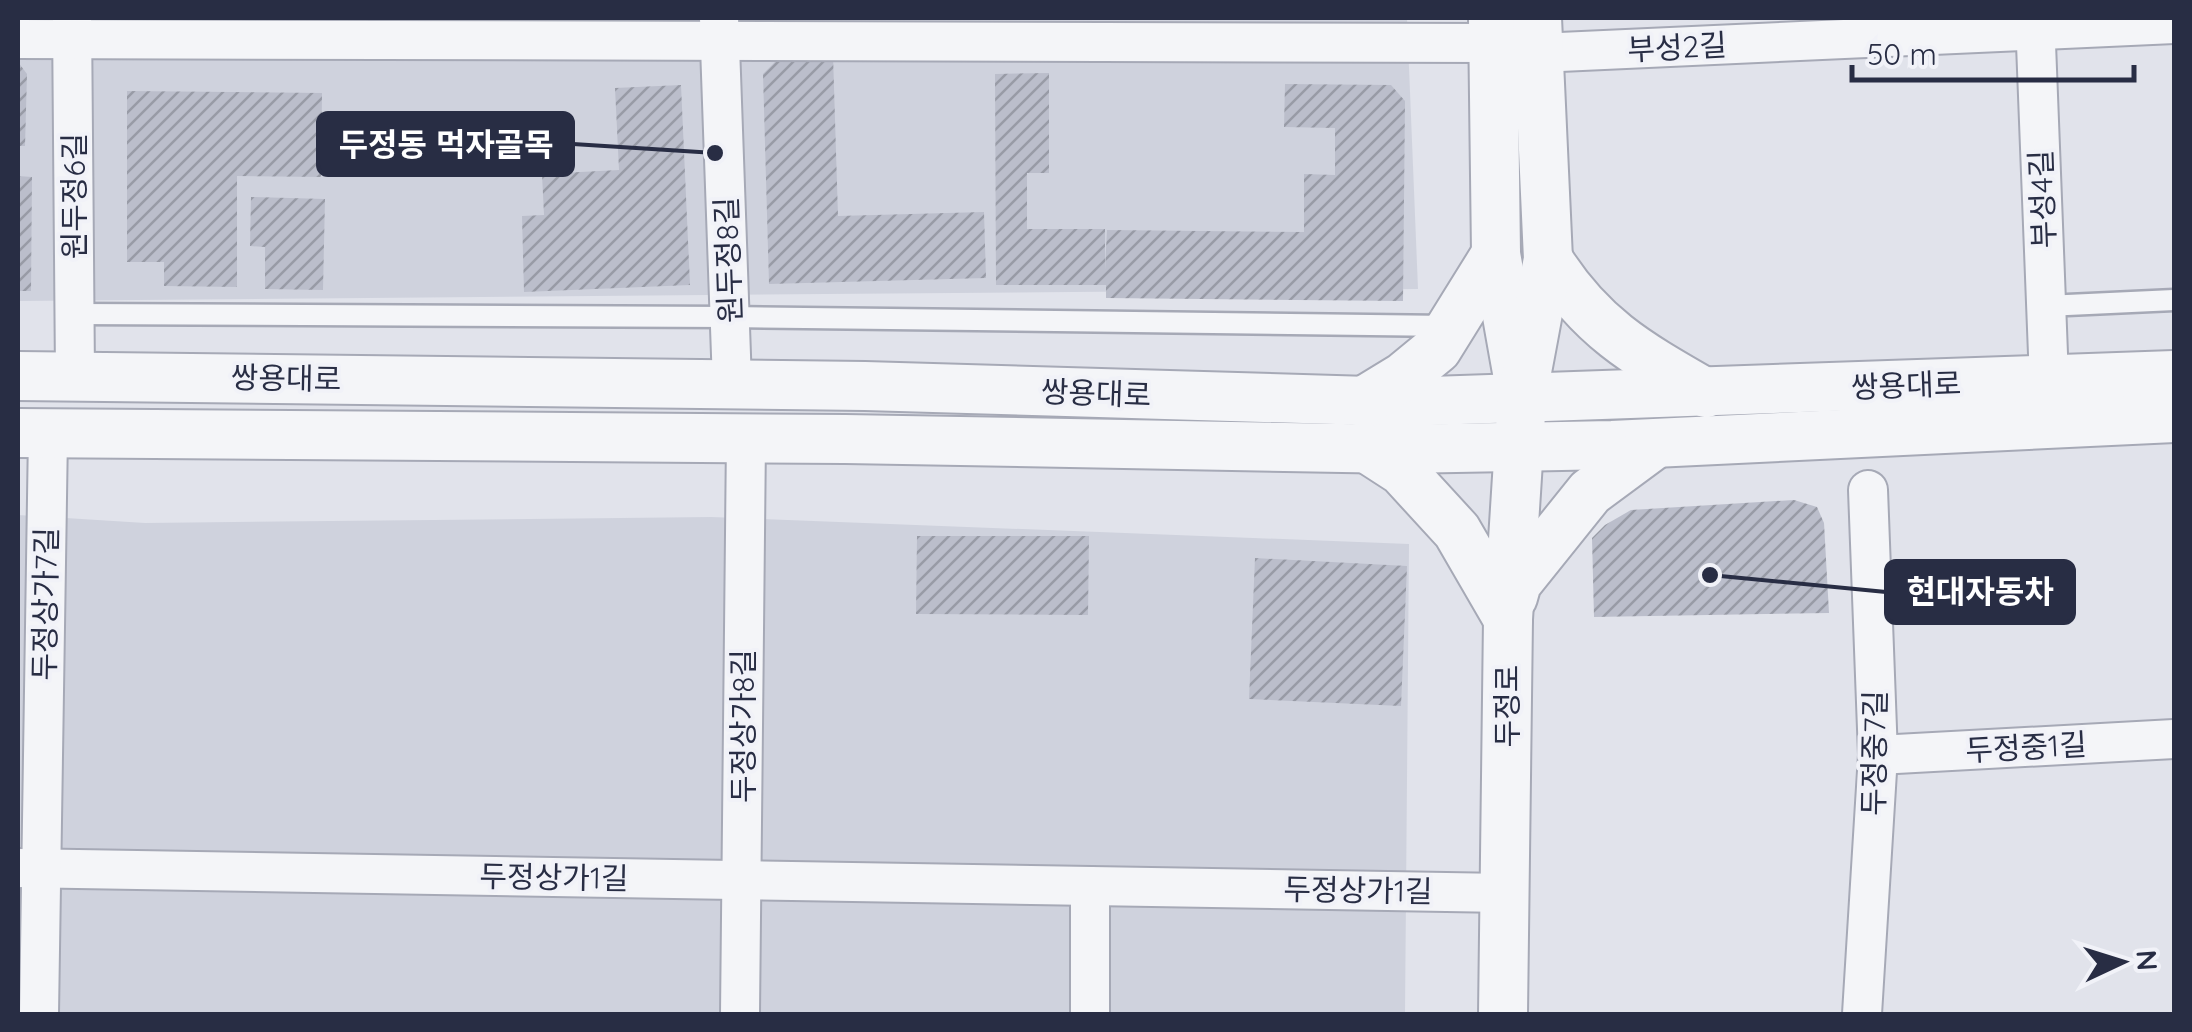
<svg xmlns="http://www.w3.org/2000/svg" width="2192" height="1032" font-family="Quicksand,'Noto Sans KR',sans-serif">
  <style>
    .built { fill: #cfd2dd }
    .building { fill: url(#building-hatch) }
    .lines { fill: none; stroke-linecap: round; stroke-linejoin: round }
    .service-casing { stroke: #a6a9b6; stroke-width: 25 }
    .minor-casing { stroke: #a6a9b6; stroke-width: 42 }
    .tertiary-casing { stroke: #a6a9b6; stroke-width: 52 }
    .service { stroke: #f4f5f8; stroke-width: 20 }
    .minor { stroke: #f4f5f8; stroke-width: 38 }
    .tertiary { stroke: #f4f5f8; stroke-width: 48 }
    .labels { text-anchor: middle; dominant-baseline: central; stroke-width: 8; stroke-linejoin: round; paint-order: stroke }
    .street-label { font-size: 30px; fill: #282d44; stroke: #f1f2f8 }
    .leader { fill: none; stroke: #282d44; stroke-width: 4 }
    .callout-dot { fill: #282d44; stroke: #f1f2f8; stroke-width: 4 }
    .callout { fill: #282d44; stroke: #282d44; stroke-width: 4 }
    .callout-label { font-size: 32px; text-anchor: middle; font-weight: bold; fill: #fff }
  </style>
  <defs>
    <pattern id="building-hatch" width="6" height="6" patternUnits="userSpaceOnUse" patternTransform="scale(2.5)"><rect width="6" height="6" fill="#bbbecb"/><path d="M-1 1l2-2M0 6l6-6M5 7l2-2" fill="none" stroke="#989ba6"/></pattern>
  </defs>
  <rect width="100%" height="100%" fill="#e1e3eb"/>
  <g class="built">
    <path d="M18 18H1407L1418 289 18 301Z"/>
    <path d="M18 515 145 523 711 517 1409 544 1405 1014H18Z"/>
  </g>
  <g class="building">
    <path d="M833 55 838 216 984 212 986 278 769 284 763 74 781 56Z"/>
    <path d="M18 62 27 74 25 146H18Z"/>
    <path d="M1049 73V173H1027V229H1105V270L1107 230 1304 232V174L1335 175V128L1284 127 1285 84 1391 85 1405 101 1403 301 1106 298V285H996L995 74Z"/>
    <path d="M681 85 690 285 524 292 522 216 544 215 542 174 619 170 615 88Z"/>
    <path d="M127 91 322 93 321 177 237 176V287L164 286V262H127Z"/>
    <path d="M18 176 32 177 31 291H18Z"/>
    <path d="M251 197 325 199 323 290 265 289V247L250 246Z"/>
    <path d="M1794 500 1817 507 1824 523 1829 613 1594 617 1592 538 1605 525 1631 510Z"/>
    <path d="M917 536H1089L1088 615 916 614Z"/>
    <path d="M1255 558 1407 566 1401 706 1249 699Z"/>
  </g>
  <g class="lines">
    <g class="service-casing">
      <g id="service">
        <path d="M2046 306 2174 300"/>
        <path d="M74 314 730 317 1450 326"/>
      </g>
    </g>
    <g class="minor-casing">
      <g id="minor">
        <path d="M72 18 75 375"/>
        <path d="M719 18 732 383"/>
        <path d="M2035 18 2049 380"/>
        <path d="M18 39 1494 43"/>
        <path d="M1538 53 2174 24"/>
        <path d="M1878 755 2174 739"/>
        <path d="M18 868 1505 893"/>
        <path d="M39 1014 48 434"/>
        <path d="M740 1014 746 438"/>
        <path d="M1090 1014V886"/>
        <path d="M1862 1014 1878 755 1868 490"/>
      </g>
    </g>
    <g class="tertiary-casing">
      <g id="tertiary">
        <path d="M1493 18 1496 254 1517 372"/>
        <path d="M1548 259C1591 328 1638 354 1706 393"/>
        <path d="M18 376 865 386 1402 402 2174 375"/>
        <path d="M1362 402 1403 377 1437 349 1496 254"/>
        <path d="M18 433 845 439 1400 449 1612 445 2174 418"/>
        <path d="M1368 449 1402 471 1457 531 1508 619"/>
        <path d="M1513 597 1517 583 1590 492 1655 444"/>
        <path d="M1503 1014 1508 619 1522 398 1548 259 1537 18"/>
      </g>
    </g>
    <use href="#service" class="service"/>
    <use href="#minor" class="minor"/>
    <use href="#tertiary" class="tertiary"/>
  </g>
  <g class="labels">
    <g class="street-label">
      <text transform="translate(1677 47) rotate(-3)">부성2길</text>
      <text transform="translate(74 196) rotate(-90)">원두정6길</text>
      <text transform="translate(2042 199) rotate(-92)">부성4길</text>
      <text transform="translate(728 260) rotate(-92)">원두정8길</text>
      <text transform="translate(286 378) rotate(1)">쌍용대로</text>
      <text transform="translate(1906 385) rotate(-2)">쌍용대로</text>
      <text transform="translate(1096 393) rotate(2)">쌍용대로</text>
      <text transform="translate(45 604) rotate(-89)">두정상가7길</text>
      <text transform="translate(1507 706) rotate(-90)">두정로</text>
      <text transform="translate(743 726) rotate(-90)">두정상가8길</text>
      <text transform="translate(2026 747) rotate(-3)">두정중1길</text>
      <text transform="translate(1874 753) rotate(-89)">두정중7길</text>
      <text transform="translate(554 877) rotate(1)">두정상가1길</text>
      <text transform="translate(1358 890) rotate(1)">두정상가1길</text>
    </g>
  </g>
  <path class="leader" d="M715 153L573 144M1710 575L1886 592"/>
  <g class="callout-dot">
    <circle cx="715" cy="153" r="10"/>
    <circle cx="1710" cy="575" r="10"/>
  </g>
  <g class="callout">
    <rect x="318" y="113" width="255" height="62" rx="10"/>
    <rect x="1886" y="561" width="188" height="62" rx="10"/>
  </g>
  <g class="callout-label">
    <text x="446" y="156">두정동 먹자골목</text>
    <text x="1980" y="603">현대자동차</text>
  </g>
  <rect width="2192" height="1032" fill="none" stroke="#282d44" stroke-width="40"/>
  <g transform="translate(2122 962) rotate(86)" stroke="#f1f2f8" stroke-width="8" paint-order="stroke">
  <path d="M0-8L18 38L0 25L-18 38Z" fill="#282d44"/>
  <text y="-15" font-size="28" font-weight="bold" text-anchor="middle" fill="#282d44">N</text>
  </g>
  <path d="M1852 65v15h282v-15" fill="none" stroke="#282d44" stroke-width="5"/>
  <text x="1867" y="65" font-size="30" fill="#282d44" stroke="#f1f2f8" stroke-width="8" paint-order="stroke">50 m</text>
</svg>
